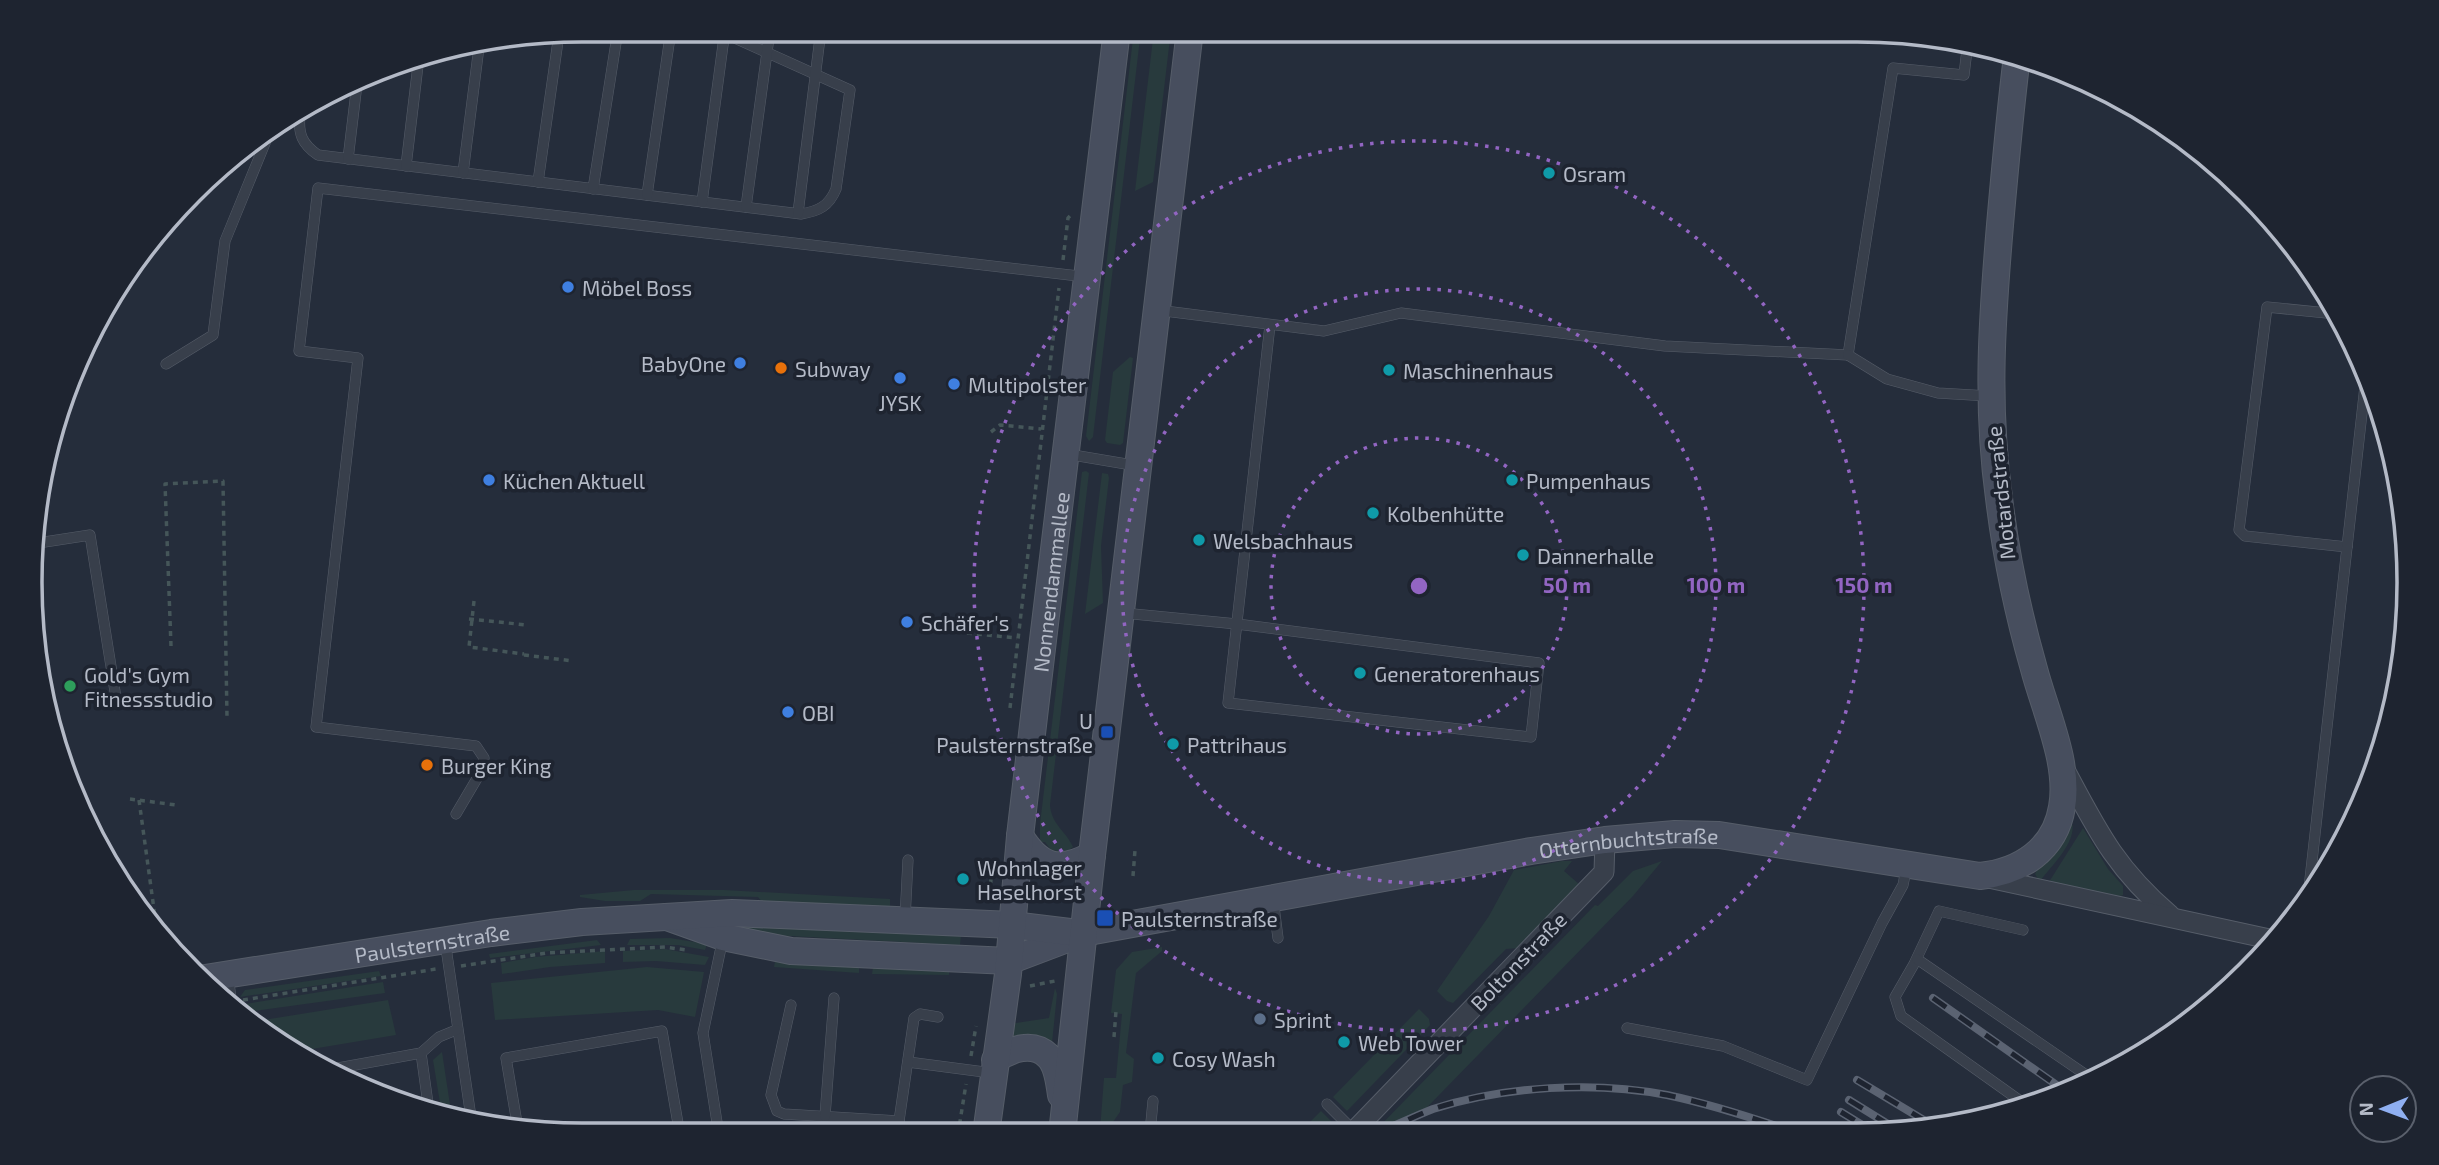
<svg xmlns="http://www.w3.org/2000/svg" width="2439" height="1165" font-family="'Exo 2',sans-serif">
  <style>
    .green { fill: #283a3d }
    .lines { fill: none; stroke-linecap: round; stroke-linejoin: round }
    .lane-casing { stroke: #565d69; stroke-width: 11 }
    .street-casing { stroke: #565d69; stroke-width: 21 }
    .secondary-casing { stroke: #565d69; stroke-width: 28 }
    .path { stroke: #455659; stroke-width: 3.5; stroke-dasharray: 5 5; stroke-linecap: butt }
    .lane { stroke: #383f4b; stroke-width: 10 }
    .street { stroke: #383f4b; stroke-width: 19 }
    .secondary { stroke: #474e5e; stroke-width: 26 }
    .rail-casing { stroke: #5b6372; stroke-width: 8 }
    .rail { stroke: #1e2430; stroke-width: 5; stroke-dasharray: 16; stroke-linecap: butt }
    .ring { fill: none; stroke: #9265c2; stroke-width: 3.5; stroke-dasharray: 3.5 7 }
    .culture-dot { fill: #0f9aa8; stroke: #1e2430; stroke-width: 2.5 }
    .shop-dot { fill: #3f7fe0; stroke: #1e2430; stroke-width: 2.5 }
    .food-dot { fill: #e8710a; stroke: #1e2430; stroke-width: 2.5 }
    .leisure-dot { fill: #2e9e5b; stroke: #1e2430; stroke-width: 2.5 }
    .transit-dot { fill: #1a4fb4; stroke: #1e2430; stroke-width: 2.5 }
    .service-dot { fill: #5c6f8a; stroke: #1e2430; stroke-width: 2.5 }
    .labels { text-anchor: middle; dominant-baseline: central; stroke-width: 7; stroke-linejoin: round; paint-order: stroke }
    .poi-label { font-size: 21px; fill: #b4bac7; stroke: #1e2430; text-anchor: start }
    .street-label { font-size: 21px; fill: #b4bac7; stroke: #1e2430 }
    .rim { fill: none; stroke: #b4bac7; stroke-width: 3.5 }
    .centre { fill: #9265c2; stroke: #1e2430; stroke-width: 3.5 }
    .ring-label { font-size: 21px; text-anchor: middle; font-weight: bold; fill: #9265c2; stroke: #1e2430; stroke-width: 7; stroke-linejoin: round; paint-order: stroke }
  </style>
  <rect width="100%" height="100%" fill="#252d3b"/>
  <g class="green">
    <path d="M1134 30H1141L1093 437 1089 441 1086 436Z"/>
    <path d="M1154 30H1171L1153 182 1135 191Z"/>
    <path d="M1130 357 1133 358 1123 443 1120 445 1107 443 1105 440 1113 372Z"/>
    <path d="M1086 471 1089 473 1050 805C1051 824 1066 831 1073 847L1066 852 1051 850 1045 842H1040V824L1082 472Z"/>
    <path d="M1102 473 1108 474 1109 478 1101 546 1103 603 1085 614Z"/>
    <path d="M2072 823C2077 842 2051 866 2041 880L2038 879 2035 874 2037 870 2061 844Z"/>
    <path d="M2083 828 2108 869 2123 886V895L2120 896 2049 882Z"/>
    <path d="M1562 861H1572L1564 871 1580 885 1519 948 1506 949 1453 1003 1447 1001 1437 991 1489 916 1514 870Z"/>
    <path d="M1662 861 1633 896 1403 1132H1374L1595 905 1598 906 1633 871Z"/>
    <path d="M634 890H724L890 899V910L764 904 758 897 651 894 640 901H605L580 897V895Z"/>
    <path d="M733 924 961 935 960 945 770 935 737 931Z"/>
    <path d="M670 938 707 944 705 950 678 945H627L630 939Z"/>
    <path d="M597 940 601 945 490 958 489 954Z"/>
    <path d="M1162 947V951L1136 973 1126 1053 1134 1059 1132 1082 1123 1085 1120 1112 1108 1129 1100 1130 1104 1078H1116L1122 1014 1111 1013 1116 970 1132 952Z"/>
    <path d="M665 949 709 957 705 965 656 961 623 962V951Z"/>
    <path d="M605 951V963L550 967 502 974 501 963 535 957Z"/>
    <path d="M775 961 859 967V973L774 967Z"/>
    <path d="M647 967 704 972 695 1017 658 1010 495 1020 491 983Z"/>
    <path d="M873 967 949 971V975L872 974Z"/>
    <path d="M379 971 381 976 240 997 245 990Z"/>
    <path d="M383 982 385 993 240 1013 239 1005Z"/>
    <path d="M1055 988 1057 994 1052 1043 1011 1039 1010 1024 1049 1018Z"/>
    <path d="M388 1000 396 1035 294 1052 275 1042 251 1022Z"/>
    <path d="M1419 1009 1429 1019 1430 1025 1347 1111 1333 1097Z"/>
    <path d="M442 1052 452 1118 442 1115 433 1060Z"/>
    <path d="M1321 1111 1334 1124 1326 1133H1299Z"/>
  </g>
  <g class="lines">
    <g class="lane-casing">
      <g id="lane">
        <path d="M300 115C298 134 302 144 318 155L801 214C819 211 829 206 836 189L850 90 717 30"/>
        <path d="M348 159 357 84"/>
        <path d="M406 166 419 57"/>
        <path d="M463 173 479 47"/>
        <path d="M538 182 559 34"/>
        <path d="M593 189 618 30"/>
        <path d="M647 195 671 30"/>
        <path d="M702 202 725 30"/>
        <path d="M746 207 770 30"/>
        <path d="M798 213 821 30"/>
        <path d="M1157 310 1324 331 1401 313 1665 346 1848 355 1893 68 1964 75 1968 41"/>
        <path d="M2337 314 2267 307 2239 530 2245 536 2347 547"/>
        <path d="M1848 355 1887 379 1938 393 1989 396"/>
        <path d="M166 364 213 335 225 241 270 131"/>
        <path d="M1067 454 1138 466"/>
        <path d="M38 543 90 535 117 704"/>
        <path d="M1123 613 1237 624 1539 663 1531 737 1228 703 1270 325"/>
        <path d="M456 814 482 770 484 758 476 746 316 727 358 358 299 351 318 188 1087 277"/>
        <path d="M2308 897 2366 377 2368 375"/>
        <path d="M1273 899 1278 938"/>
        <path d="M905 919 908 860"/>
        <path d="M2023 930 1939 911 1914 964 1895 997 1901 1016 2026 1105"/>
        <path d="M445 941 472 1124"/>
        <path d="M1917 959 2092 1079"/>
        <path d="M228 975 232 1007"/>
        <path d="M791 1005 771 1095 777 1111 784 1114 899 1121"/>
        <path d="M1627 1028 1723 1046 1807 1080 1882 923 1903 885 1907 865"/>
        <path d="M421 1053 429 1111"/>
        <path d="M908 1062 992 1073"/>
        <path d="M327 1070 421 1053 439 1037 456 1030"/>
        <path d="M1327 1104 1354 1131"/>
        <path d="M825 1116 834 998"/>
        <path d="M518 1129 506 1058 662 1031 680 1135"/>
        <path d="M1150 1133 1153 1101"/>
        <path d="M901 1134 899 1121 914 1018 920 1014 938 1017"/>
        <path d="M719 1135 703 1033 723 938"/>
      </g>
    </g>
    <g class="street-casing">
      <g id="street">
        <path d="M2064 768C2097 830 2115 868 2170 915"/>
        <path d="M1984 877 2274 940"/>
        <path d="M1352 1133 1604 872 1605 840"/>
      </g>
    </g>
    <g class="secondary-casing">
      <g id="secondary">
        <path d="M1020 836C1040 868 1059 873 1092 855"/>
        <path id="s1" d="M667 917 723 937 791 951 1009 961 1083 933 1531 851 1605 840 1675 834 1719 835 1980 876C2020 872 2055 850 2062 807 2070 764 2045 711 2034 669 2018 613 2006 557 1999 498 1986 404 1992 319 2000 225 2005 168 2010 112 2017 56"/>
        <path id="s2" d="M199 979 491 933 582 922 732 913 1013 925 1078 933"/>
        <path d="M995 1060C1010 1049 1033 1041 1048 1056 1058 1065 1059 1083 1061 1095"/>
        <path id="s3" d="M986 1134 1008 974 1020 836 1043 640 1117 30"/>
        <path d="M1062 1134 1092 855 1190 30"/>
      </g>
    </g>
    <g class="path">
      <path d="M1063 260 1068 218 1072 214"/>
      <path d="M991 432 1000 425 1041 429"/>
      <path d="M474 601 469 647 524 654"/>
      <path d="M469 619 527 625"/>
      <path d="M967 633 1017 638"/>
      <path d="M171 646 165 484 223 481 227 717"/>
      <path d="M524 655 573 661"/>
      <path d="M1010 708 1059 288"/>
      <path d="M130 799 176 805"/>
      <path d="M139 800 156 924"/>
      <path d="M1133 876 1135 850"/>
      <path d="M989 903 991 879"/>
      <path d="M461 966 547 953 665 947 686 950"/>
      <path d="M1030 986 1055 981"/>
      <path d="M243 1000 436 969"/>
      <path d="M1114 1037 1116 1011"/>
      <path d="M971 1056 976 1026"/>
      <path d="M958 1134 966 1084"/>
    </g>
    <use href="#lane" class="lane"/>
    <use href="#street" class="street"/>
    <use href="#secondary" class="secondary"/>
    <g class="rail-casing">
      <g id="rail">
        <path d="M1933 998 2068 1093"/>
        <path d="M1857 1080 1937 1128"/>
        <path d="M1849 1100 1899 1131"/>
        <path d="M1841 1112 1872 1131"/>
        <path d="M1379 1132C1397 1125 1415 1116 1433 1109 1504 1086 1595 1081 1667 1095 1710 1104 1750 1117 1791 1131"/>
      </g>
    </g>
    <use href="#rail" class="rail"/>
  </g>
  <g class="ring">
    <circle cx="1419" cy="586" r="148"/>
    <circle cx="1419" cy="586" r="297"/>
    <circle cx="1419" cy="586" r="445"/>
  </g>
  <g class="culture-dot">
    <circle cx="1549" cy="173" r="7"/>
    <circle cx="1389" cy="370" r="7"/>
    <circle cx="1512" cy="480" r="7"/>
    <circle cx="1373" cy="513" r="7"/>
    <circle cx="1199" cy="540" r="7"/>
    <circle cx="1523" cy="555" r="7"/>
    <circle cx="1360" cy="673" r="7"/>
    <circle cx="1173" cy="744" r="7"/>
    <circle cx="963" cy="879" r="7"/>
    <circle cx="1344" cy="1042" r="7"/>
    <circle cx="1158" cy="1058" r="7"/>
  </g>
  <g class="shop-dot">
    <circle cx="568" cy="287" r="7"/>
    <circle cx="740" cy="363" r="7"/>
    <circle cx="900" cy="378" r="7"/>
    <circle cx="954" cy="384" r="7"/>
    <circle cx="489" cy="480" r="7"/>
    <circle cx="907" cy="622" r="7"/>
    <circle cx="788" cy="712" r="7"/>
  </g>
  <g class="food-dot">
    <circle cx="781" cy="368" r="7"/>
    <circle cx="427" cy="765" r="7"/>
  </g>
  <circle class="leisure-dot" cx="70" cy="686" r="7"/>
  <g class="transit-dot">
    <rect x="1100" y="725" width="14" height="14" rx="3.5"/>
    <rect x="1096" y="909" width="18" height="18" rx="3.5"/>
  </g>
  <circle class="service-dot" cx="1260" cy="1019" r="7"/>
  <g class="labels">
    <g class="poi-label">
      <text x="1563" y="173">Osram</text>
      <text x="582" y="287">Möbel Boss</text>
      <text x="726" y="363" text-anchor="end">BabyOne</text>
      <text x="795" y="368">Subway</text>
      <text x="1403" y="370">Maschinenhaus</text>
      <text x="968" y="384">Multipolster</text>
      <text x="900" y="402" text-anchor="middle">JYSK</text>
      <text x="503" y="480">Küchen Aktuell</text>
      <text x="1526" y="480">Pumpenhaus</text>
      <text x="1387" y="513">Kolbenhütte</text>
      <text x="1213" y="540">Welsbachhaus</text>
      <text x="1537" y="555">Dannerhalle</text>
      <text x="921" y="622">Schäfer's</text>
      <text x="1374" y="673">Generatorenhaus</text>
      <text x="84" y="674">Gold's Gym<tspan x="84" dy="24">Fitnessstudio</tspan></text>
      <text x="802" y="712">OBI</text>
      <text x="1093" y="720" text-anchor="end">U<tspan x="1093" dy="24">Paulsternstraße</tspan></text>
      <text x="1187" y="744">Pattrihaus</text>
      <text x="441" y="765">Burger King</text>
      <text x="977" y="867">Wohnlager<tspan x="977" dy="24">Haselhorst</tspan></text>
      <text x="1121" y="918">Paulsternstraße</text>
      <text x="1274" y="1019">Sprint</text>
      <text x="1358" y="1042">Web Tower</text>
      <text x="1172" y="1058">Cosy Wash</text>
    </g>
    <g class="street-label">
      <text transform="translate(2000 493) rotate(-96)">Motardstraße</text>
      <text stroke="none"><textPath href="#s3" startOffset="556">Nonnendammallee</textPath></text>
      <text stroke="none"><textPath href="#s1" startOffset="980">Otternbuchtstraße</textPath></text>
      <text stroke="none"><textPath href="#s2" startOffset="236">Paulsternstraße</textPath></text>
      <text transform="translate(1518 961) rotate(-46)">Boltonstraße</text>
    </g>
  </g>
  <path d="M0 0H2439V1165H0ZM582 42H1857A540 540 0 0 1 2397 582V583A540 540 0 0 1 1857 1123H582A540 540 0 0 1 42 583V582A540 540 0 0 1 582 42Z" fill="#1e2430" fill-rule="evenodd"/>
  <path class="rim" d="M582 42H1857A540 540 0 0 1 2397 582V583A540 540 0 0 1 1857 1123H582A540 540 0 0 1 42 583V582A540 540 0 0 1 582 42Z"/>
  <circle cx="1419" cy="586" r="10" class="centre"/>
  <g class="ring-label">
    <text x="1567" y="593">50 m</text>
    <text x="1716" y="593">100 m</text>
    <text x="1864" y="593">150 m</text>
  </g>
  <g transform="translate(2383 1109) rotate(269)"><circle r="33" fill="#1e2430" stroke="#5a606c" stroke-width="2"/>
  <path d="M0-5L12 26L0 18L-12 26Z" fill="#8faff1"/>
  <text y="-10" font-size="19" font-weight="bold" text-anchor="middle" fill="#b4bac7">N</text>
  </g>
</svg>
